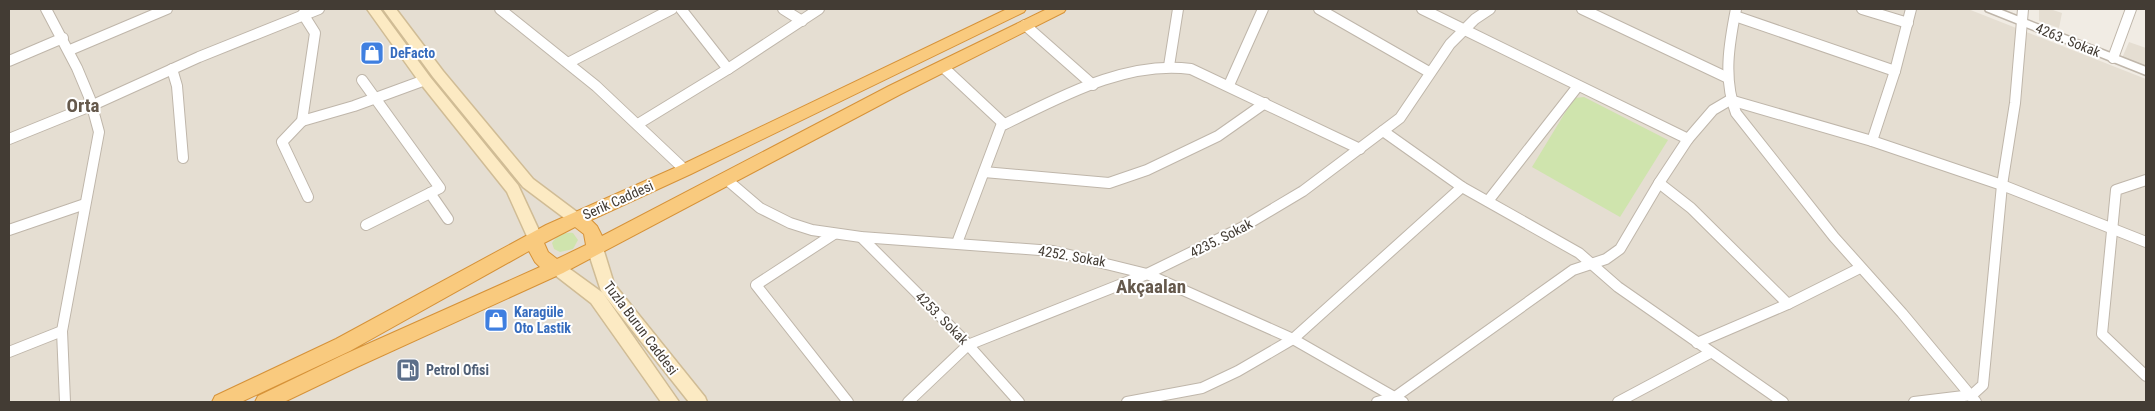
<svg xmlns="http://www.w3.org/2000/svg" width="2155" height="411" font-family="'Roboto Condensed',sans-serif">
  <style>
    .residential { fill: #e5ded2 }
    .green { fill: #cfe4ad }
    .lines { fill: none; stroke-linecap: round; stroke-linejoin: round }
    .minor-casing { stroke: #bfb6aa; stroke-width: 12 }
    .tertiary-casing { stroke: #bfb6aa; stroke-width: 3 }
    .secondary-casing { stroke: #d0bc95; stroke-width: 3 }
    .trunk-casing { stroke: #d69238; stroke-width: 2 }
    .minor { stroke: #fff; stroke-width: 10 }
    .tertiary { fill: #fff; fill-rule: evenodd }
    .secondary { fill: #fceac3; fill-rule: evenodd }
    .trunk { fill: #f9ca7e; fill-rule: evenodd }
    .labels { text-anchor: middle; dominant-baseline: central; stroke-width: 4; stroke-linejoin: round; paint-order: stroke }
    .street-label { font-size: 14px; fill: #433c34; stroke: #fff }
    .shop-label { font-size: 14px; font-weight: bold; fill: #366cbe; stroke: #fff; text-anchor: start }
    .service-label { font-size: 14px; font-weight: bold; fill: #4e5e75; stroke: #fff; text-anchor: start }
    .district-label { font-size: 19px; font-weight: bold; fill: #65594c; stroke: #fff }
  </style>
  <rect width="100%" height="100%" fill="#f1ece4"/>
  <g class="residential">
    <path d="M9 9H1968L2146 79V402H9Z"/>
    <path d="M2039 9H2050L2062 13 2059 28 2039 21Z"/>
    <path d="M2129 42 2146 48V67L2122 58Z"/>
  </g>
  <g class="green">
    <path d="M1584 97 1668 140 1620 217 1532 167 1574 98Z"/>
    <path d="M573 233 578 240 573 249 560 252 554 249 552 243C557 235 564 232 573 233Z"/>
  </g>
  <g class="lines">
    <g class="minor-casing">
      <g id="minor">
        <path d="M46 9 77 68 90 99 99 132 62 331 65 402"/>
        <path d="M500 9 596 86 685 170"/>
        <path d="M681 9 728 69"/>
        <path d="M783 9 802 21"/>
        <path d="M1319 9 1429 72"/>
        <path d="M1422 9 1688 139"/>
        <path d="M1582 9 1728 78"/>
        <path d="M1736 9C1729 44 1723 79 1736 113L1834 237 1902 313 1976 402"/>
        <path d="M1862 9 1908 23"/>
        <path d="M303 14 315 33 302 121 282 142 308 197"/>
        <path d="M1735 16 1895 71"/>
        <path d="M1025 25 1093 85"/>
        <path d="M70 50 167 9"/>
        <path d="M2113 58 2131 9"/>
        <path d="M9 61 63 38"/>
        <path d="M568 63 672 9"/>
        <path d="M1169 66 1178 9"/>
        <path d="M943 67 1004 124"/>
        <path d="M172 69 177 86 183 158"/>
        <path d="M362 80 440 188 366 225"/>
        <path d="M1229 85 1263 9"/>
        <path d="M302 121 354 106 425 80"/>
        <path d="M638 124 728 69 819 9"/>
        <path d="M1383 131 1462 187 1579 253 1618 287 1783 402"/>
        <path d="M9 139 93 105 199 57 319 9"/>
        <path d="M1872 141 1895 71 1911 9"/>
        <path d="M984 172 1109 183 1147 170 1218 136 1265 103"/>
        <path d="M726 179 760 208 790 223 812 230 861 237 1053 251 1147 274 1293 339 1403 402"/>
        <path d="M2146 180 2116 190 2102 334 2146 376"/>
        <path d="M1659 183 1691 208 1788 304"/>
        <path d="M430 193 448 219"/>
        <path d="M1488 201 1578 86"/>
        <path d="M9 230 85 204"/>
        <path d="M834 234 756 285 848 402"/>
        <path d="M861 237 962 338 1019 402"/>
        <path d="M957 243 1001 126C1059 98 1125 60 1191 69L1360 149"/>
        <path d="M1697 343 1788 304 1860 268"/>
        <path d="M9 352 62 331"/>
        <path d="M908 402 968 345 1147 274 1241 228 1303 191 1400 118 1450 44 1475 19 1490 9"/>
        <path d="M1127 402 1202 388 1238 371 1293 339 1462 187"/>
        <path d="M1377 402 1395 397 1573 270 1606 259 1620 249 1659 183 1688 139 1713 110 1730 100 1872 141 2002 185 2146 242"/>
        <path d="M1618 402 1710 353"/>
        <path d="M1914 402 1972 395 1983 385 2002 185 2015 103 2023 9"/>
      </g>
    </g>
    <g class="tertiary-casing">
      <path id="tertiary" d="M1985 9H1999L2146 67V75L1986 11Z"/>
    </g>
    <g class="secondary-casing">
      <g id="secondary">
        <path d="M367 9H380L430 77 518 185 543 239 540 243 535 245 530 243 507 192 420 83Z"/>
        <path d="M383 9H396L443 71 533 179 581 215 584 219 581 223 576 225 571 223 523 187 433 77Z"/>
        <path d="M595 242 600 244 603 248 614 284 705 397 707 402H689L601 291 587 248 590 244Z"/>
        <path d="M557 262 563 264 603 293 679 402H661L591 303 551 272 549 268 551 264Z"/>
      </g>
    </g>
    <g class="trunk-casing">
      <path id="trunk" d="M1007 9H1026L1024 12 691 174 591 220 597 226 602 236 889 86 1047 9H1066L1064 12 901 94 563 273 357 367 284 402H255L258 396 343 355 540 267 535 262 529 251 350 351 241 402H212L215 396 336 339 546 225 679 166ZM575 227 584 234 586 245 557 259 548 252 544 243Z"/>
    </g>
    <use href="#minor" class="minor"/>
    <use href="#tertiary" class="tertiary"/>
    <use href="#secondary" class="secondary"/>
    <use href="#trunk" class="trunk"/>
  </g>
  <defs>
    <g id="shop-square" transform="scale(1.25)"><rect x="-9" y="-9" width="18" height="18" rx="4" fill="#3f7fe0" stroke="#fff"/><path d="M-5-2.5h2.3a2.7 3.5 0 0 1 5.4 0H5L5.5 6h-11ZM-1.5-2.5h3a1.5 2.3 0 0 0-3 0Z" fill="#fff"/></g>
    <g id="fuel-square" transform="scale(1.25)"><rect x="-9" y="-9" width="18" height="18" rx="4" fill="#5c6f8a" stroke="#fff"/><path d="M-5.5-6h7V0h2V4h1.3V-2.5L3-4.5l.8-.8L6-3V5H2.5V1h-1V6h-7ZM-4.2-4.7v3.2H.2V-4.7Z" fill="#fff"/></g>
  </defs>
  <g fill-rule="evenodd">
    <use href="#shop-square" x="372" y="53"/>
    <use href="#shop-square" x="496" y="320"/>
    <use href="#fuel-square" x="408" y="370"/>
  </g>
  <g class="labels">
    <g class="street-label">
      <text transform="translate(2068 40) rotate(22)">4263. Sokak</text>
      <text transform="translate(618 200) rotate(-24)">Serik Caddesi</text>
      <text transform="translate(1221 238) rotate(-27)">4235. Sokak</text>
      <text transform="translate(1072 256) rotate(10)">4252. Sokak</text>
      <text transform="translate(942 318) rotate(45)">4253. Sokak</text>
      <text transform="translate(641 328) rotate(53)">Tuzla Burun Caddesi</text>
    </g>
    <g class="shop-label">
      <text x="390" y="53">DeFacto</text>
      <text x="514" y="312">Karagüle<tspan x="514" dy="16">Oto Lastik</tspan></text>
    </g>
    <g class="service-label">
      <text x="426" y="370">Petrol Ofisi</text>
    </g>
    <g class="district-label">
      <text x="83" y="105">Orta</text>
      <text x="1151" y="286">Akçaalan</text>
    </g>
  </g>
  <rect width="2155" height="411" fill="none" stroke="#433c34" stroke-width="20"/>
</svg>
